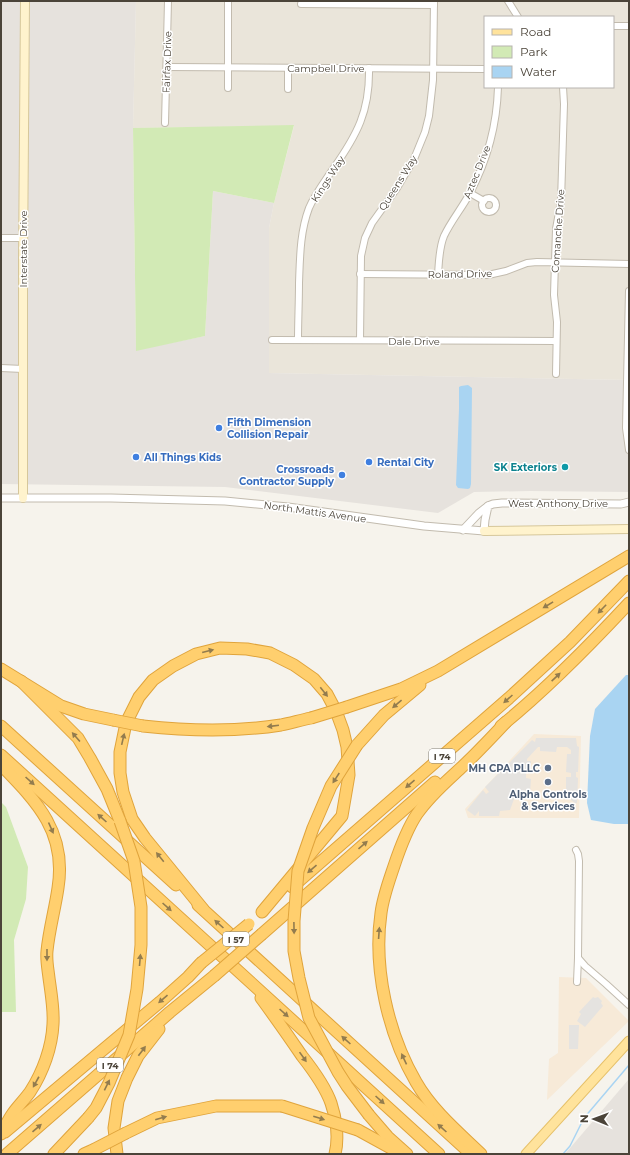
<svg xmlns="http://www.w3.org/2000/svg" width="630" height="1155" font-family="Montserrat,sans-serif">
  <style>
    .residential { fill: #eae5da; fill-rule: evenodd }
    .commercial { fill: #f7ead8 }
    .industrial { fill: #e6e2dd }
    .green { fill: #d2eab5 }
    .parking { fill: #e5e3e0 }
    .water { fill: #a9d4f2 }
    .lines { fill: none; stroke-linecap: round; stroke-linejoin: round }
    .stream { stroke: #a9d4f2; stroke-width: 1.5 }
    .minor-casing { stroke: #c2bbae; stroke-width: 8 }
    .tertiary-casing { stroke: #c2bbae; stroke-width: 9 }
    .secondary-casing { stroke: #d6c79b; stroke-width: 10 }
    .primary-casing { stroke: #e6c16a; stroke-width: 11 }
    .motorway-casing { stroke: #e0a43c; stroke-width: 13 }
    .minor { stroke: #fff; stroke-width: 6 }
    .tertiary { stroke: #fff; stroke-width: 7 }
    .secondary { stroke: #fff3cd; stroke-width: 8 }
    .primary { stroke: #ffe39c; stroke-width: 9 }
    .motorway { stroke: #ffcf6e; stroke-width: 11 }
    .motorway-bridge-casing { stroke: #e0a43c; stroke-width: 13; stroke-linecap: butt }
    .motorway-bridge { stroke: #ffcf6e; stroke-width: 11 }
    .oneway { fill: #937c4e }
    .shop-dot { fill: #3f7fe0; stroke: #fff; stroke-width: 1.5 }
    .culture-dot { fill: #0f9aa8; stroke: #fff; stroke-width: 1.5 }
    .service-dot { fill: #5c6f8a; stroke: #fff; stroke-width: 1.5 }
    .labels { text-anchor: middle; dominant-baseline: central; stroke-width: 3; stroke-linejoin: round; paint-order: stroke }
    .shield { fill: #fff; stroke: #817c74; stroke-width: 1 }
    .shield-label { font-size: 9px; font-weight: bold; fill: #4b4439 }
    .street-label { font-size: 10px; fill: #4b4439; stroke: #fff }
    .shop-label { font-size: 10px; font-weight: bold; fill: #366cbe; stroke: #fff; text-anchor: start }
    .culture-label { font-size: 10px; font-weight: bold; fill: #0d838f; stroke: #fff; text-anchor: end }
    .service-label { font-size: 10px; font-weight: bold; fill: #4e5e75; stroke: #fff; text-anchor: end }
  </style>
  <rect width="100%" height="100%" fill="#f6f3ec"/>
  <path class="residential" d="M136 1H629V380L269 373V228L274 203 294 126 133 128ZM485 17H613V87H485Z"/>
  <g class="commercial">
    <path d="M534 734 581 736 579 818H468L465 809Z"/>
    <path d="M559 977 586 978 629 1021 547 1100 549 1059 558 1053Z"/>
  </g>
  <g class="industrial">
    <path d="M1 1H136L133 128 136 350 205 336 213 191 274 203 269 228V373L629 380V492L530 491 474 492 438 513 225 487 1 484Z"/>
    <path d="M629 1079V1154H565Z"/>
  </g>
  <g class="green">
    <path d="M294 125 274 203 213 191 205 336 136 351 133 128Z"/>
    <path d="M1 802 6 807 28 867 26 899 14 940 16 1012H1Z"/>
  </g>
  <g class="parking">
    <path d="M536 738H576L577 746 579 747 578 772H576V777L578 778 577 803H575L570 799 569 796 566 795V777H571V773L566 772 567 754H571V750L567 747H557L556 752 540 751V747H538L527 759V761H531V770L526 771V778L531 779 530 793H526L527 798 514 799 510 810 500 811 499 816H479V811L475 816 467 810 483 790 486 794 489 792 485 787 506 766 508 769 510 768V767L507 765 532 740 535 742Z"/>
    <path d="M593 997 595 998 598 997 602 1001 601 1003 603 1006 585 1027 577 1021 581 1014 579 1012Z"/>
    <path d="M569 1025H579L578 1049H569Z"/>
  </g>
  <g class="water">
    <path d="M468 385 472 388 471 484 470 488 468 489 458 488 456 485 459 409V387L461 386Z"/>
    <path d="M626 675H629V824H614L591 820 587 803 590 736 595 709Z"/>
  </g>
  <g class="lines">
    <path class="stream" d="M563 1154 570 1146 584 1118 629 1065"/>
    <g class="minor-casing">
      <g id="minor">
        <path d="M508 1 518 17"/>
        <path d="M301 4 434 5"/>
        <path d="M613 26H629"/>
        <path d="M167 67 485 69"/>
        <path d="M228 88V1"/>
        <path d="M288 89V68"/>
        <path d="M165 123 168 1"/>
        <path d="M470 193 484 201"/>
        <circle cx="489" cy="205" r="7"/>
        <path d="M1 238H23"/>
        <path d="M360 274 488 275 506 271 527 263 537 262 629 264"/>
        <path d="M438 275C439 261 439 248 444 236 451 221 462 208 470 193 487 161 497 123 498 87"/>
        <path d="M629 291 626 428 629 450"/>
        <path d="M272 340 556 341"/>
        <path d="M298 340C298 321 299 302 299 283 300 257 300 232 309 208 315 194 325 181 333 169 357 135 370 111 369 68"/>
        <path d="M360 340 361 256 365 238 372 223 397 188 414 159 425 132 429 116 433 80 434 1"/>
        <path d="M1 368 23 369"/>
        <path d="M556 374 557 322 554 295 556 229 561 201 564 104 563 87"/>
        <path d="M576 850 578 854 579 861 578 958 585 966 606 984 629 1005"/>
        <path d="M577 982 578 958"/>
      </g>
    </g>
    <g class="tertiary-casing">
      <g id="tertiary">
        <path d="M1 498H111L225 501 288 507 424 526 484 531 485 520 488 506 493 504 502 503 621 504 629 502"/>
        <path d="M463 530 479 513 488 506"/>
      </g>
    </g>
    <g class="secondary-casing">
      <g id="secondary">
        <path d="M23 498V263L25 1"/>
        <path d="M484 531 629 529"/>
      </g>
    </g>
    <g class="primary-casing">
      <path id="primary" d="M526 1154 629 1041"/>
    </g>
    <g class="motorway-casing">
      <g id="motorway">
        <path d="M1 669 61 706 84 714 113 720"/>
        <path d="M21 681 78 738 90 758 107 789 120 821"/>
        <path d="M347 707 401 689 438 671 629 556"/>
        <path d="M1 726 176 885"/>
        <path d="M143 726C189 731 236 732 281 725 291 723 301 720 311 718"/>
        <path d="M501 726C547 689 589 646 629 603"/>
        <path d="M357 745 384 715 420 685"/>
        <path d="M1 755 439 1154"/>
        <path d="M1 765C37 802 67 832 58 888 55 909 49 930 47 951 46 960 48 969 49 978 51 993 54 1009 53 1024 52 1047 43 1072 30 1092 25 1099 18 1106 13 1113 8 1120 5 1127 1 1134"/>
        <path d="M292 887 509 698 570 642 629 581"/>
        <path d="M198 905 471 1154"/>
        <path d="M203 909 145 838 132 819 123 792 120 773V752L126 723 139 697 153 680 173 666 196 654 220 648 247 649 270 653 294 665 314 679 327 694 336 711 343 730 347 747 349 775 342 816 262 912"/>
        <path d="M262 934 435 782"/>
        <path d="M261 998C275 1017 289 1037 302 1056 313 1070 325 1086 331 1103 336 1118 339 1138 335 1154"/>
        <path d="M369 1115 388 1137 407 1154"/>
        <path d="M358 1130 398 1152"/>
        <path d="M5 1132 160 1002 188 977 201 963"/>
        <path d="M126 1133 157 1118 216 1106H282"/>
        <path d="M7 1154 170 1012 214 976"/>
        <path d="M54 1154 88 1118"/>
        <path d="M84 1154 93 1150"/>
        <path d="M117 1154 114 1128 118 1101 127 1078 138 1056 159 1029"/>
        <path d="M481 1154C458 1132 432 1110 416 1082 388 1034 373 968 381 913 383 897 389 881 394 866 400 848 407 829 417 814 430 795 447 781 463 766 478 752 492 737 506 722"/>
      </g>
    </g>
    <use href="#minor" class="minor"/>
    <use href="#tertiary" class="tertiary"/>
    <use href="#secondary" class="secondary"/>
    <use href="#primary" class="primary"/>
    <use href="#motorway" class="motorway"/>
    <g class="motorway-bridge-casing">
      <g id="motorway-bridge">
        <path d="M311 718 347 707"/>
        <path d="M113 720 143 726"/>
        <path d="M357 745 331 786 313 828 298 871 294 921V951L299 978 309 1018 338 1072 347 1086 369 1115"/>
        <path d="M201 963 249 924"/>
        <path d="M214 976 262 934"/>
        <path d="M282 1106 358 1130"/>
        <path d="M88 1118 96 1108 109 1083 129 1035 137 989 141 945V907L134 861 120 821"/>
        <path d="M93 1150 126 1133"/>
      </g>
    </g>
    <use href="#motorway-bridge" class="motorway-bridge"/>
  </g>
  <defs><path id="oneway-solid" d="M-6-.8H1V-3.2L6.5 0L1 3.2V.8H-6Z"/></defs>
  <g class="oneway">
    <use href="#oneway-solid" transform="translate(548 605) rotate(149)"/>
    <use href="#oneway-solid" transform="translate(602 609) rotate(134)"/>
    <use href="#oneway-solid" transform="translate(208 651) rotate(-14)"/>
    <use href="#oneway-solid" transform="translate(556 677) rotate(-43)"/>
    <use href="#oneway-solid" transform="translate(324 692) rotate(52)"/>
    <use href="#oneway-solid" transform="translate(508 699) rotate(138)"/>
    <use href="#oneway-solid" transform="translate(397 704) rotate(140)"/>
    <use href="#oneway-solid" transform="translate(273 726) rotate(173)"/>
    <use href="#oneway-solid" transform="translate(76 737) rotate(-131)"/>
    <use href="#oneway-solid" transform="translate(123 739) rotate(-77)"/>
    <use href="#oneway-solid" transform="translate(336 778) rotate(123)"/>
    <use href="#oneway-solid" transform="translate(30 781) rotate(42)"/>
    <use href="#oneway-solid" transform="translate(410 784) rotate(139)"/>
    <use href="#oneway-solid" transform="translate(102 818) rotate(-138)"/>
    <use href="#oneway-solid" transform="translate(51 828) rotate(66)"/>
    <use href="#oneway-solid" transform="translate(363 845) rotate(-41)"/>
    <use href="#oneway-solid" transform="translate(160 857) rotate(-129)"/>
    <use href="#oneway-solid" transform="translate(312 869) rotate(139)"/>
    <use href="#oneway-solid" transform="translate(167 907) rotate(42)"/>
    <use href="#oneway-solid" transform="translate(219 924) rotate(-138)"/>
    <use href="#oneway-solid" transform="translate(294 928) rotate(89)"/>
    <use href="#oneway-solid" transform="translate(379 933) rotate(-86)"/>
    <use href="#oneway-solid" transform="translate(47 955) rotate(90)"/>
    <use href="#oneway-solid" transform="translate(140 960) rotate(-85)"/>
    <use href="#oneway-solid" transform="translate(163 999) rotate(139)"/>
    <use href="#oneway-solid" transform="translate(284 1013) rotate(42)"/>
    <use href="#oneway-solid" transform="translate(346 1040) rotate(-138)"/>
    <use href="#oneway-solid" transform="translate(142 1051) rotate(-53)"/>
    <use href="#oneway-solid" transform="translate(303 1057) rotate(55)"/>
    <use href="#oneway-solid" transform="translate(404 1059) rotate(-115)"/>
    <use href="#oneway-solid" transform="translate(36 1082) rotate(119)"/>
    <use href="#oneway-solid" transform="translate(107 1085) rotate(-64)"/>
    <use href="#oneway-solid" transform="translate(380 1100) rotate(42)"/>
    <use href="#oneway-solid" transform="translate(161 1118) rotate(-16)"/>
    <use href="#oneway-solid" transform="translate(319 1118) rotate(17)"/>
    <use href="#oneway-solid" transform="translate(37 1128) rotate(-41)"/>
    <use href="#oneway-solid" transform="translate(442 1128) rotate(-138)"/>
  </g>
  <g class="shop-dot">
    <circle cx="219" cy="428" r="4"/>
    <circle cx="136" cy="457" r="4"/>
    <circle cx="369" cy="462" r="4"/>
    <circle cx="342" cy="475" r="4"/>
  </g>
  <circle class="culture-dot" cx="565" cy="467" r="4"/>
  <g class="service-dot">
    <circle cx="548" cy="768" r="4"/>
    <circle cx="548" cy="782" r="4"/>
  </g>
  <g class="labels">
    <g class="shield">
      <rect x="429" y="749" width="26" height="14" rx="3"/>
      <rect x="223" y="932" width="26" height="14" rx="3"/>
      <rect x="97" y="1058" width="26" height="14" rx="3"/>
    </g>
    <g class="shield-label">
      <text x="442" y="756">I 74</text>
      <text x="236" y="939">I 57</text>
      <text x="110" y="1065">I 74</text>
    </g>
    <g class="street-label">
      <text transform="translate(167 62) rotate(-88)">Fairfax Drive</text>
      <text x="326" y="68">Campbell Drive</text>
      <text transform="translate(477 172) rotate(-68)">Aztec Drive</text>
      <text transform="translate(328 179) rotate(-57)">Kings Way</text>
      <text transform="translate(398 183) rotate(-58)">Queens Way</text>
      <text transform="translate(558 231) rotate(-86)">Comanche Drive</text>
      <text transform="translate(23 249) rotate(-90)">Interstate Drive</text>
      <text transform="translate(460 274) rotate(-1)">Roland Drive</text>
      <text x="414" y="341">Dale Drive</text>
      <text x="558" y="503">West Anthony Drive</text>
      <text transform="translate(315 512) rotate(8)">North Mattis Avenue</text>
    </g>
    <g class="shop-label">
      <text x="227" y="422">Fifth Dimension<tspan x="227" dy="12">Collision Repair</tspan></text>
      <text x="144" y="457">All Things Kids</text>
      <text x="377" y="462">Rental City</text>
      <text x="334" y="469" text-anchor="end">Crossroads<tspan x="334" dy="12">Contractor Supply</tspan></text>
    </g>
    <g class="culture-label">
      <text x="557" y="467">SK Exteriors</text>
    </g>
    <g class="service-label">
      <text x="540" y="768">MH CPA PLLC</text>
      <text x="548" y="794" text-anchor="middle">Alpha Controls<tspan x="548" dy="12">&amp; Services</tspan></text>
    </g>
  </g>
  <rect width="630" height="1155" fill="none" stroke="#4b4439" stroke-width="4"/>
  <rect x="484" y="16" width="130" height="72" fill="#ffffff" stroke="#b7b4b0"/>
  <rect x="492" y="29" width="20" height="6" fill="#ffe39c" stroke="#b7b4b0"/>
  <text x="520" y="36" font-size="12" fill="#4b4439">Road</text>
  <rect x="492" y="46" width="20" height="12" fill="#d2eab5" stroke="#b7b4b0"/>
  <text x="520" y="56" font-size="12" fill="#4b4439">Park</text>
  <rect x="492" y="66" width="20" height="12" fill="#a9d4f2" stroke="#b7b4b0"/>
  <text x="520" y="76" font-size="12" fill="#4b4439">Water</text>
  <g transform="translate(594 1119) rotate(271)" stroke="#ffffff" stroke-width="3" paint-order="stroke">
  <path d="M0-3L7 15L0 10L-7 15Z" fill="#4b4439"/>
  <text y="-6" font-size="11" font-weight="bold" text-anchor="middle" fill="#4b4439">N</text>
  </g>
</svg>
